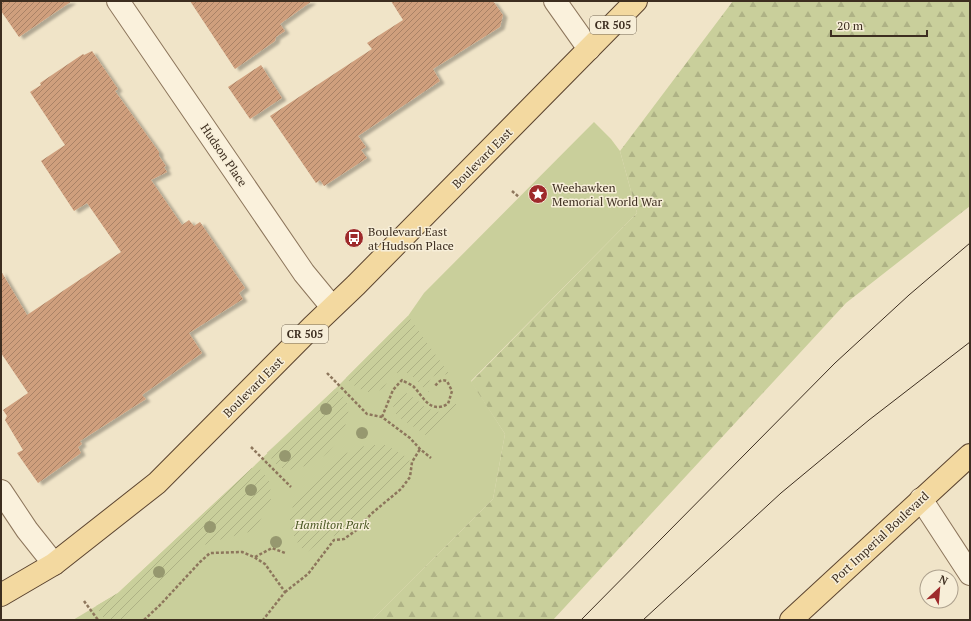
<svg xmlns="http://www.w3.org/2000/svg" width="971" height="621" font-family="'PT Serif',serif">
  <style>
    .green { fill: #c9cf9b }
    .forest { fill: url(#forest-firs) }
    .garden { fill: url(#garden-furrows) }
    .building { fill: url(#building-hatch); filter: url(#shadow) }
    .lines { fill: none; stroke-linecap: round; stroke-linejoin: round }
    .minor-casing { stroke: #8d765c; stroke-width: 24 }
    .major-casing { stroke: #5b4430; stroke-width: 24 }
    .path { stroke: #8d765c; stroke-width: 2.5; stroke-dasharray: 3 2; stroke-linecap: butt }
    .minor { stroke: #faf1dc; stroke-width: 22 }
    .major { stroke: #f3d9a0; stroke-width: 22 }
    .tram { stroke: #3d2e20; stroke-width: 1 }
    .tree { fill: #96986f }
    .labels { text-anchor: middle; dominant-baseline: central; stroke-width: 3; stroke-linejoin: round; paint-order: stroke }
    .shield { fill: #f7eed8; stroke: #756857; stroke-width: 1 }
    .shield-label { font-size: 11px; font-weight: bold; fill: #3d2e20 }
    .street-label { font-size: 12px; fill: #3d2e20; stroke: #f7eed8 }
    .poi-label { font-size: 12px; fill: #3d2e20; stroke: #f7eed8; text-anchor: start }
    .park-label { font-size: 12px; font-style: italic; fill: #4d5a26; stroke: #f7eed8 }
  </style>
  <defs>
    <pattern id="forest-firs" width="22" height="20" patternUnits="userSpaceOnUse"><rect width="22" height="20" fill="#c9cf9b"/><path d="M5 1l3.5 6h-7zM16 11l3.5 6h-7z" fill="#aeb285"/></pattern>
    <pattern id="garden-furrows" width="10" height="10" patternUnits="userSpaceOnUse"><rect width="10" height="10" fill="#c9cf9b"/><path d="M-1 1l2-2M0 10L10 0M9 11l2-2" fill="none" stroke="#aeb285"/></pattern>
    <pattern id="building-hatch" width="6" height="6" patternUnits="userSpaceOnUse"><rect width="6" height="6" fill="#cf9f7d"/><path d="M-1 1l2-2M0 6l6-6M5 7l2-2" fill="none" stroke="#a98266"/></pattern>
    <filter id="shadow"><feDropShadow dx="4.5" dy="2.5" stdDeviation="1" flood-color="#0004"/></filter>
  </defs>
  <rect width="100%" height="100%" fill="#f0e4c8"/>
  <path class="green" d="M594 122 611 139 620 151 637 213 471 381 505 434 493 499 372 620H73L118 593 252 468 335 389 408 316 424 293Z"/>
  <path class="forest" d="M733 1H968L970 4V206L846 303 553 620H372L493 499 505 434 471 382 637 213 620 151Z"/>
  <g class="garden">
    <path d="M408 316 450 375C443 374 432 373 429 382 428 385 429 390 429 392 413 382 414 366 390 375 382 401 361 394 346 378Z"/>
    <path d="M335 389C340 393 345 397 347 403 353 419 337 445 325 455 317 461 307 466 298 468 293 470 287 470 282 468 276 465 272 459 267 453Z"/>
    <path d="M406 393C422 401 437 425 454 402L459 407 427 436C423 433 419 430 414 427 406 421 386 413 396 399 398 396 401 394 406 393Z"/>
    <path d="M368 445H386L410 459 403 476 348 527 337 535 322 540 306 553C298 545 290 532 290 520 291 492 327 462 351 451 356 448 362 447 368 445Z"/>
    <path d="M252 468 262 470 270 483 271 503 257 525 249 532 215 541 199 547 136 613 123 620H105L96 606 118 593Z"/>
  </g>
  <g class="building">
    <path d="M1 1H72L19 37 1 11Z"/>
    <path d="M190 1H312L280 24 285 31 276 37 275 41 235 69Z"/>
    <path d="M391 1H493L503 15 500 27 433 69 440 81 358 136 366 147 361 150 367 158 324 186 320 180 316 183 270 116 372 49 367 43 403 20Z"/>
    <path d="M92 51 118 89 115 91 159 152V156L166 166 164 167 167 172 151 180 182 225 189 220 194 226 200 222 245 288 239 293 243 299 189 333 202 353 142 395 146 399 80 441 82 444 78 447 81 453 38 483 17 453 23 450 5 420 7 416 3 410 28 393 1 353V271L27 315 121 252 87 203 74 211 41 161 65 145 30 92 41 85 40 83 83 54 84 55Z"/>
    <path d="M261 65 282 98 250 119 228 87Z"/>
  </g>
  <g class="lines">
    <g class="minor-casing">
      <g id="minor">
        <path d="M118 1 304 273 332 307"/>
        <path d="M555 1 589 49"/>
        <path d="M1 491 27 530 54 564"/>
        <path d="M921 499 970 574"/>
      </g>
    </g>
    <g class="major-casing">
      <g id="major">
        <path d="M1 595 54 564 157 483 312 327 356 285 636 1"/>
        <path d="M791 620 970 455"/>
      </g>
    </g>
    <g class="path">
      <path d="M512 191 519 197"/>
      <path d="M327 373 367 414 382 417 410 438 420 449 431 458"/>
      <path d="M382 417 393 390 402 380C405 382 410 384 413 386 424 397 429 414 448 404L452 391 447 381C441 379 439 381 435 386"/>
      <path d="M251 447 291 487"/>
      <path d="M255 557 272 548 285 553"/>
      <path d="M285 592 308 574 334 540 344 539 358 529 371 514 401 489 410 477 412 462 420 449"/>
      <path d="M84 601 98 620"/>
      <path d="M144 620 160 605 200 562 210 553 242 552 254 557 265 564 285 592 263 620"/>
    </g>
    <use href="#minor" class="minor"/>
    <use href="#major" class="major"/>
    <g class="tram">
      <path d="M581 620 835 363 909 295 970 243"/>
      <path d="M643 620 781 493 869 420 970 342"/>
    </g>
  </g>
  <g class="tree">
    <circle cx="326" cy="409" r="6"/>
    <circle cx="362" cy="433" r="6"/>
    <circle cx="285" cy="456" r="6"/>
    <circle cx="251" cy="490" r="6"/>
    <circle cx="210" cy="527" r="6"/>
    <circle cx="276" cy="542" r="6"/>
    <circle cx="159" cy="572" r="6"/>
  </g>
  <defs>
    <g id="sight-disc" transform="scale(1)"><circle r="9.5" fill="#9e2a2b" stroke="#f7eed8"/><path d="M0-6L1.8-2.2L6-1.7L2.9 1.2L3.7 5.4L0 3.3L-3.7 5.4L-2.9 1.2L-6-1.7L-1.8-2.2Z" fill="#fff"/></g>
    <g id="bus-disc" transform="scale(1)"><circle r="9.5" fill="#9e2a2b" stroke="#f7eed8"/><path d="M-5-6H5V4H4V6H2V4H-2V6H-4V4H-5ZM-3.5-4V0h7V-4ZM-3.5 1.2v1.5H-2V1.2ZM2 1.2v1.5H3.5V1.2Z" fill="#fff"/></g>
  </defs>
  <g fill-rule="evenodd">
    <use href="#sight-disc" x="538" y="194"/>
    <use href="#bus-disc" x="354" y="238"/>
  </g>
  <g class="labels">
    <g class="shield">
      <rect x="590" y="16" width="46" height="18" rx="3"/>
      <rect x="282" y="325" width="46" height="18" rx="3"/>
    </g>
    <g class="shield-label">
      <text x="613" y="25">CR 505</text>
      <text x="305" y="334">CR 505</text>
    </g>
    <g class="street-label">
      <text transform="translate(224 155) rotate(56)">Hudson Place</text>
      <text transform="translate(482 158) rotate(-45)">Boulevard East</text>
      <text transform="translate(253 387) rotate(-45)">Boulevard East</text>
      <text transform="translate(880 537) rotate(-43)">Port Imperial Boulevard</text>
    </g>
    <g class="poi-label">
      <text x="552" y="187">Weehawken<tspan x="552" dy="14">Memorial World War</tspan></text>
      <text x="368" y="231">Boulevard East<tspan x="368" dy="14">at Hudson Place</tspan></text>
    </g>
    <g class="park-label">
      <text x="332" y="524">Hamilton Park</text>
    </g>
  </g>
  <rect width="971" height="621" fill="none" stroke="#3d2e20" stroke-width="4"/>
  <g transform="translate(939 589) rotate(26)"><circle r="19" fill="#f7eed8" stroke="#ada18e"/>
  <path d="M0-3L7 15L0 10L-7 15Z" fill="#9e2a2b"/>
  <text y="-6" font-size="11" font-weight="bold" text-anchor="middle" fill="#3d2e20">N</text>
  </g>
  <path d="M831 30v6h96v-6" fill="none" stroke="#3d2e20" stroke-width="2"/>
  <text x="837" y="30" font-size="12" fill="#3d2e20" stroke="#f7eed8" stroke-width="3" paint-order="stroke">20 m</text>
</svg>
